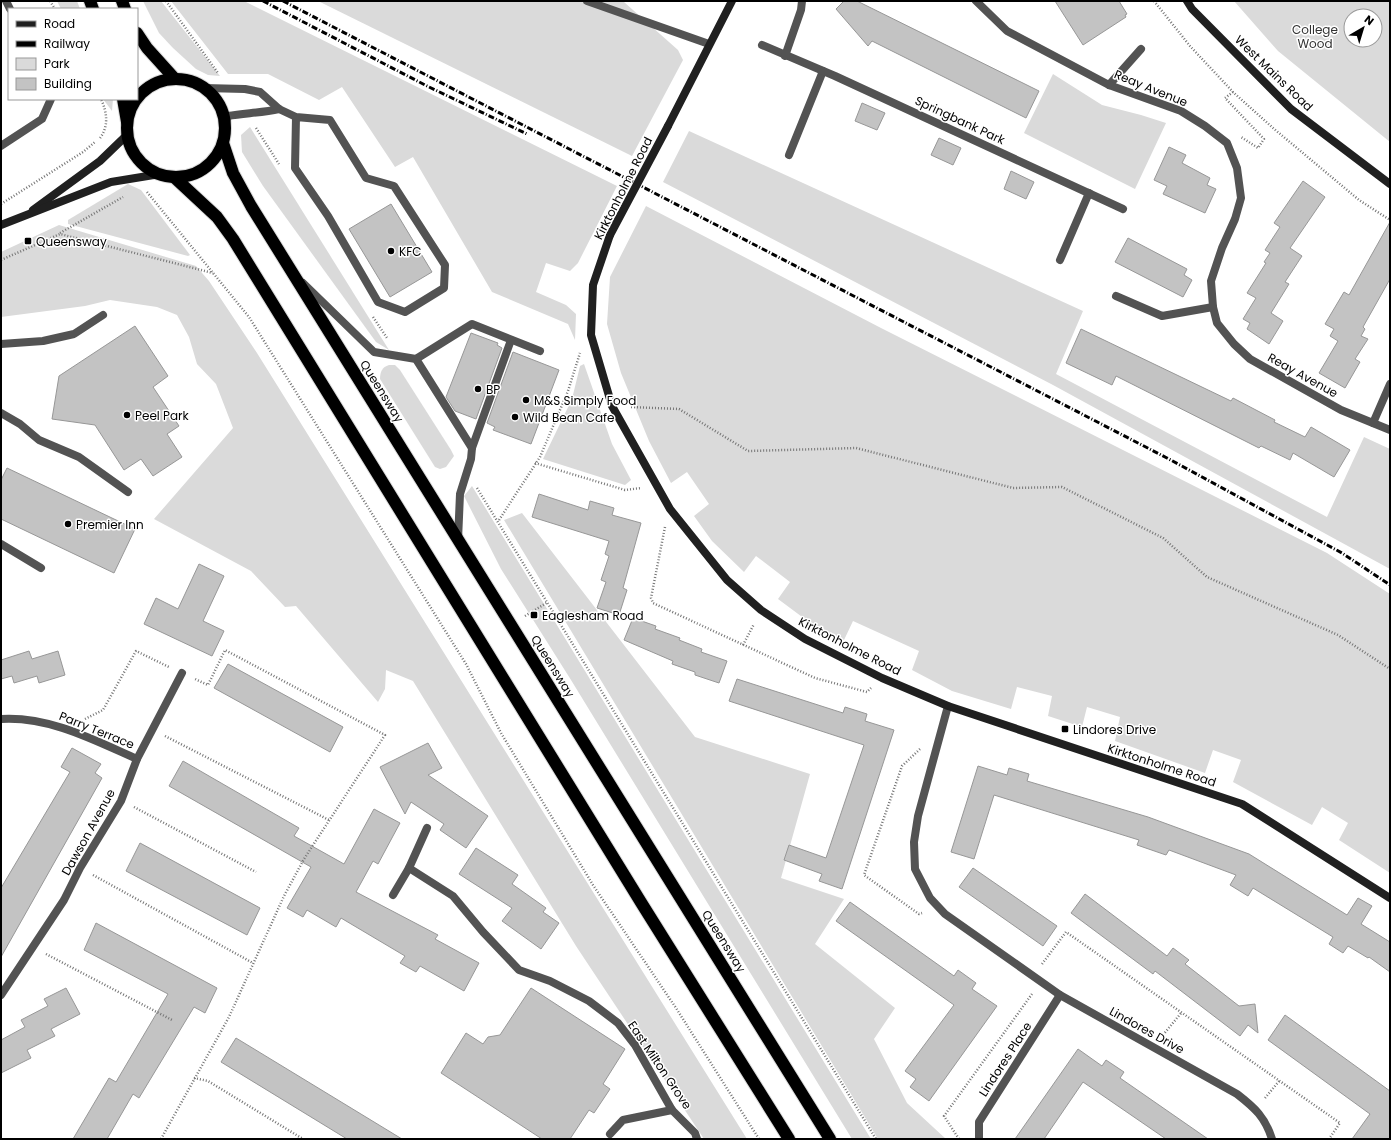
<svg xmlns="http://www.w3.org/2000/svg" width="1391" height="1140" font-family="Poppins,sans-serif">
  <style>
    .green { fill: #dadada; fill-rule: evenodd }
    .building { fill: #c3c3c3; stroke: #979797 }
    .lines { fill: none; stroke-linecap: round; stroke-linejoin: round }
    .highway-casing { stroke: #dbdbdb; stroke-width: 14 }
    .path { stroke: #757575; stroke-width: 2.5; stroke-dasharray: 1 2; stroke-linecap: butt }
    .lane { stroke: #535353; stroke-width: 8 }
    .street { stroke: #535353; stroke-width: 8 }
    .secondary { stroke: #202020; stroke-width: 8 }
    .highway { stroke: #000; stroke-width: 12 }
    .rail { stroke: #000; stroke-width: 3; stroke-dasharray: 6 2 1 2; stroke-linecap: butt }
    .secondary-bridge { stroke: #202020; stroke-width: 8 }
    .poi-dot { fill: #000; stroke: #fff; stroke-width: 1.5 }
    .labels { text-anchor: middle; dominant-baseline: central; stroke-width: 3; stroke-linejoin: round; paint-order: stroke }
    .park-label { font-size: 12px; fill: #313131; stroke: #fff }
    .street-label { font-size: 12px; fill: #000; stroke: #fff }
    .poi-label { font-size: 12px; fill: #000; stroke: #fff; text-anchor: start }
  </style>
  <rect width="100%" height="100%" fill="#fff"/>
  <g class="green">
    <path d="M57 1H77L80 9H61Z"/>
    <path d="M143 1H161L220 76 208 75 196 69 173 48 159 33Z"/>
    <path d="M171 1H244L617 186 578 263 570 271 546 263 536 292 566 305 576 314 575 340 568 324 492 292 413 157 395 167 342 87 319 100 268 74H228Z"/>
    <path d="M318 1H620L624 2 678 50 683 60 632 156Z"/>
    <path d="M1234 1H1390V142L1278 51ZM1351 16H1375V40H1351Z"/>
    <path d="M1053 74 1102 105 1141 115 1166 123 1135 189 1024 133Z"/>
    <path d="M103 99H113L112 111Z"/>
    <path d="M250 127 389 350 376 342 263 186 242 152 241 135Z"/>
    <path d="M689 131 1083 311 1056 374 1327 517 1364 437 1390 449V569L1053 385 663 182Z"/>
    <path d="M128 184 141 190 190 255 188 256 68 224V220Z"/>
    <path d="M646 206 881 328 1327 553 1390 594V873L1339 840 1348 823 1322 807 1312 825 1233 782 1241 760 1213 750 1205 773 1115 741 1120 717 1087 707 1082 727 1048 716 1052 696 1017 687 1011 709 952 691 912 670 919 651 853 621 844 640 817 628 778 599 790 582 756 556 744 572 712 541 694 516 709 504 687 472 671 483 649 441 621 373 607 324 610 277Z"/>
    <path d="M59 225 196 266 209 281 257 353 747 1139H704L576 946 413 681 386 670 385 689 378 702 296 606 285 607 251 571 154 519 233 428 216 384 197 364 189 337 177 315 157 307 110 300 85 306 1 317V252Z"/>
    <path d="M584 364 612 444 631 480 625 485 543 459 572 399 580 366Z"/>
    <path d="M389 365H395L400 370 451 450 454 456 446 467 440 469 435 467 380 379C380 372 382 367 389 365Z"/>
    <path d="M472 486 871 1139H852L571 680 501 569 464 496Z"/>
    <path d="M522 513 695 737 810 774 781 878 844 899 815 944 895 1008 874 1039 907 1103 946 1139H878L504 520Z"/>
  </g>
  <g class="building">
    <path d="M844 1H857L1039 91 1026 118 872 41 868 46 836 9Z"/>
    <path d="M1055 1H1119L1127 14 1125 15 1126 17 1083 45Z"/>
    <path d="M862 103 885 113 877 130 855 121Z"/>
    <path d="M939 138 961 148 953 165 931 155Z"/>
    <path d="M1169 147 1186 155 1182 163 1210 178 1207 185 1216 189 1205 213 1163 194 1167 186 1154 180Z"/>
    <path d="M1011 171 1034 182 1026 199 1004 189Z"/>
    <path d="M1303 181 1325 197 1290 248 1302 256 1285 282 1289 284 1271 313 1283 321 1269 344 1247 329 1250 323 1243 319 1256 298 1247 293 1266 263 1264 262 1270 253 1265 250 1280 227 1274 223Z"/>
    <path d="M391 204 432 272 390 297 349 229Z"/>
    <path d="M1390 222V279L1363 327 1365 329 1361 336 1368 339 1355 359 1360 362 1345 388 1319 373 1338 341 1330 336 1334 329 1325 324 1344 292 1349 295Z"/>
    <path d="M1128 238 1187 269 1184 275 1192 280 1183 297 1115 262Z"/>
    <path d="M135 326 168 376 153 387 179 426 167 434 182 457 153 476 141 459 124 470 95 425 52 419 59 376Z"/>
    <path d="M1081 329 1231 401 1233 398 1275 420 1274 422 1305 437 1311 427 1350 450 1334 477 1293 453 1290 460 1261 446 1259 448 1116 376 1112 385 1066 363Z"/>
    <path d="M471 333 498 343 497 345 502 348 476 419 455 411 446 397Z"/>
    <path d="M513 352 559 370 531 444 493 430 495 427 487 423Z"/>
    <path d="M7 468 135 529 114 573 1 519V480Z"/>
    <path d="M539 494 588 510 590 501 614 508 612 515 641 523 623 588 627 590 619 615 597 608 606 582 601 580 609 556 605 554 609 541 532 517Z"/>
    <path d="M199 564 224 576 203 621 224 631 212 656 144 624 156 598 178 609Z"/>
    <path d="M633 618 656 626 655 629 680 638 679 640 702 649 701 652 727 661 719 683 695 675V672L672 664 673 661 624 640Z"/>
    <path d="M29 651 32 659 58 651 65 675 39 683 37 676 14 683 12 676 1 679V660Z"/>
    <path d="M228 664 343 727 330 752 214 688Z"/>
    <path d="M737 679 843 713 845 707 867 714 865 721 894 730 842 889 819 881 822 874 784 860 789 845 826 858 864 745 729 701Z"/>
    <path d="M428 743 442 768 428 775 488 816 466 848 440 830 444 824 411 802 405 814 380 767Z"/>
    <path d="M72 748 101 764 95 773 102 778 1 957V888L70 772 61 767Z"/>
    <path d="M183 761 299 828 294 836 344 864 374 809 400 823 378 864 373 861 356 892 438 935 435 939 479 963 464 991 420 966 416 972 400 963 405 956 341 918 336 927 307 910 303 917 287 908 311 867 169 786Z"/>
    <path d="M978 766 1007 775 1009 768 1029 774 1027 781 1148 817 1249 854 1347 915 1358 898 1372 906 1361 924 1390 942V972L1369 957 1368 958 1348 946 1343 953 1329 944 1333 937 1253 888 1248 896 1230 885 1236 875 1169 850 1166 855 1137 845 1139 840 994 795 974 859 951 852Z"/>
    <path d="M140 843 260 908 247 935 126 871Z"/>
    <path d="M476 848 518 875 512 884 546 908 543 912 559 923 541 949 502 921 512 908 459 874Z"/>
    <path d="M973 868 1057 926 1043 946 959 887Z"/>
    <path d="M1085 894 1167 956 1173 948 1189 960 1185 964 1239 1006 1255 1004 1258 1033 1248 1025 1240 1036 1155 971 1153 974 1071 913Z"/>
    <path d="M850 902 954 976 958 970 976 983 972 989 997 1006 929 1101 910 1087 916 1079 905 1071 954 1005 836 921Z"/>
    <path d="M96 923 217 988 205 1013 194 1007 139 1098 133 1094 107 1139H73L109 1078 116 1082 168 994 84 950Z"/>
    <path d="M66 988 80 1014 51 1029 55 1036 27 1050 31 1058 1 1073V1040L25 1027 21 1020 48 1006 44 999Z"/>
    <path d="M531 988 625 1049 603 1084 610 1089 594 1113 589 1110 570 1139H542L441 1073 466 1033 483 1044 488 1037 500 1035Z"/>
    <path d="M1285 1015 1390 1091V1139H1352L1370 1114 1268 1040Z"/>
    <path d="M236 1038 402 1139H347L221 1062Z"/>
    <path d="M1078 1049 1102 1066 1106 1060 1124 1072 1120 1078 1208 1139H1166L1083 1082 1044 1139H1015Z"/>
  </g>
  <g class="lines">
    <g class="highway-casing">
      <g id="highway">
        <path d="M90 1 93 9"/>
        <path d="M122 1 125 9"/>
        <path d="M137 33 147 48 175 79"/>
        <circle cx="176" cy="128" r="49"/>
        <path d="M123 99 127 122"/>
        <path d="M223 143 233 173 251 206 830 1139"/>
        <path d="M174 177 217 217 233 239 642 904 789 1139"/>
      </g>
    </g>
    <g class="path">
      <path d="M50 1 55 9"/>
      <path d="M166 1 218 73"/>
      <path d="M1154 1 1190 46 1233 92 1273 128 1359 200 1390 220"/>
      <path d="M1233 92 1225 98 1264 139 1258 148 1241 137"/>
      <path d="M256 128 279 164"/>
      <path d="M100 138C109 126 107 112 101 99"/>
      <path d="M147 192 249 317 466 664 501 733 593 885 676 1008 759 1139"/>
      <path d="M1 204 83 152 95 142"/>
      <path d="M60 233 123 197"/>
      <path d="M1 260 60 234 213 273"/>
      <path d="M373 317 387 338"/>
      <path d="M631 407 679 409 748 451 856 448 1013 488 1062 487 1163 538 1207 577 1338 635 1390 669"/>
      <path d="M535 463 625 490 641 488"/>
      <path d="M477 488 876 1139"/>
      <path d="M499 520 540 457 568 391 580 353"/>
      <path d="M665 527 651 598 653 603 815 678 867 692 871 688"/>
      <path d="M525 616 548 602"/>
      <path d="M743 645 754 624"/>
      <path d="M85 719 103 710 136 651 169 667"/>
      <path d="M165 736 329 820"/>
      <path d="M920 749 902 766 864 875 919 914 922 913"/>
      <path d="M134 807 256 872"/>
      <path d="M93 875 253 963"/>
      <path d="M46 954 172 1020"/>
      <path d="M1042 964 1066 932 1340 1123 1329 1139"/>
      <path d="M1163 1035 1182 1012"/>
      <path d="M194 1078 208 1081 303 1139"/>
      <path d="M1265 1098 1280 1080"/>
      <path d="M161 1139 229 1017 284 896 304 859 385 735 225 650 208 685 195 679"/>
      <path d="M959 1139 944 1116 1032 994"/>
    </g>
    <g class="lane">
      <path d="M6 1 10 9"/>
      <path d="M1109 85 1141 49"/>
      <path d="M204 88 245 89 260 92 279 109 296 117 330 120 366 178 394 186 445 265 444 288 405 312 378 302 328 216 295 168 296 117"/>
      <path d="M225 124 228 116C245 113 262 113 279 109"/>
      <path d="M1 146 42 119 51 99"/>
      <path d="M789 155 823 71"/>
      <path d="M1060 260 1089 193"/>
      <path d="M303 283 374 352 416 359 472 448 471 459 460 494 458 540"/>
      <path d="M1116 296 1162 316 1213 307"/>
      <path d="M1 344 43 341 74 334 103 315"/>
      <path d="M416 359 472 324 540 351"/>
      <path d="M1 413 20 424 39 440 79 457 128 492"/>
      <path d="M472 448 511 340"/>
      <path d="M1 544 41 568"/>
      <path d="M610 1134 623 1120 672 1110"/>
    </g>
    <g class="street">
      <path d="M587 1 709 44"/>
      <path d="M976 1 1007 31 1109 85 1181 111 1205 126 1227 143 1237 168 1241 198 1235 219 1222 248 1211 281 1213 307 1217 323 1234 344 1250 359 1341 410 1390 430"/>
      <path d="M762 45 835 76 1123 209"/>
      <path d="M785 56 801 10 802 1"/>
      <path d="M1373 423 1390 384"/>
      <path d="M948 706 918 816 914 842 915 869 930 898 945 914 1060 995 1237 1094C1255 1108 1265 1117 1272 1139"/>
      <path d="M1 719C49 716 94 740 137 759"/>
      <path d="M409 868 453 896 483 932 519 970 550 981 589 1001 618 1023 635 1045 672 1110 695 1133 697 1139"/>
      <path d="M393 895 409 868 427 828"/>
      <path d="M1 995 64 900 80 868 121 801 137 759 182 673"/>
      <path d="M979 1139V1122L1060 995"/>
    </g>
    <g class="secondary">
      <path d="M1187 1 1192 9 1291 109 1390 184"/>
      <path d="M668 126 732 1"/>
      <path d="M33 210 100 161 128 134"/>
      <path d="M1 225 111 182 160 174"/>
      <path d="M610 235 593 285 591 335 612 406 670 509 727 580 761 610 805 639 882 678 948 706 1242 804 1390 898"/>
    </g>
    <use href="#highway" class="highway"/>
    <g class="rail">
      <path d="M263 1 427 86 527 134"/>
      <path d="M283 1 1167 458 1342 553 1390 585"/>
    </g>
    <path class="secondary-bridge" d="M610 235 668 126"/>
  </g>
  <g class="poi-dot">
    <rect x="24" y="237" width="8" height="8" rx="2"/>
    <circle cx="391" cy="251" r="4"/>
    <circle cx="478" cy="389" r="4"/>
    <circle cx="526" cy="400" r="4"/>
    <circle cx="127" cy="415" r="4"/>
    <circle cx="515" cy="417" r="4"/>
    <circle cx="68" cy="524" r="4"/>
    <rect x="530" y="611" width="8" height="8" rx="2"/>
    <rect x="1061" y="725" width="8" height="8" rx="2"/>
  </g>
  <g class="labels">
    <g class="park-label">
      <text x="1315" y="29">College<tspan x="1315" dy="14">Wood</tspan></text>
    </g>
    <g class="street-label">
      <text transform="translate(1274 73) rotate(44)">West Mains Road</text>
      <text transform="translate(1151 88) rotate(22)">Reay Avenue</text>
      <text transform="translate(960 120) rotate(25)">Springbank Park</text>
      <text transform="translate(623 188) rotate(-63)">Kirktonholme Road</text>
      <text transform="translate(1303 375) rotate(29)">Reay Avenue</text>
      <text transform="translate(382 391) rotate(58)">Queensway</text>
      <text transform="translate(850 646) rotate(27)">Kirktonholme Road</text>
      <text transform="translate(553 666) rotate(58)">Queensway</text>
      <text transform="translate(97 730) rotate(22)">Parry Terrace</text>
      <text transform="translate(1162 765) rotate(18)">Kirktonholme Road</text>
      <text transform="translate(88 832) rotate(-61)">Dawson Avenue</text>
      <text transform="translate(724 941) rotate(58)">Queensway</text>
      <text transform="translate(1147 1030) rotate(29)">Lindores Drive</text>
      <text transform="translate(1005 1059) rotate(-57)">Lindores Place</text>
      <text transform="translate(660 1065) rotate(56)">East Milton Grove</text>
    </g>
    <g class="poi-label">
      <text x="36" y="241">Queensway</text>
      <text x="399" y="251">KFC</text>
      <text x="486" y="389">BP</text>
      <text x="534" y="400">M&amp;S Simply Food</text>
      <text x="135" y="415">Peel Park</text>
      <text x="523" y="417">Wild Bean Cafe</text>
      <text x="76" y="524">Premier Inn</text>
      <text x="542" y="615">Eaglesham Road</text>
      <text x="1073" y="729">Lindores Drive</text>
    </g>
  </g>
  <rect width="1391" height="1140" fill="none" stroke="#000000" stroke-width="4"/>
  <rect x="8" y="8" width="130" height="92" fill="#ffffff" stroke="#999999"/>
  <rect x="16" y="21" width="20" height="6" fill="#202020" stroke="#999999"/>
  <text x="44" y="28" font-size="12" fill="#000000">Road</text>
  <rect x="16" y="41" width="20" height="6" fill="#000000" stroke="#999999"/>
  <text x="44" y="48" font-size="12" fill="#000000">Railway</text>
  <rect x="16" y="58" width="20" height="12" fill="#dadada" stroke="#999999"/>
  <text x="44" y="68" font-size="12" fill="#000000">Park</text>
  <rect x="16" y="78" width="20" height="12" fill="#c3c3c3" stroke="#999999"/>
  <text x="44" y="88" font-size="12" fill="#000000">Building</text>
  <g transform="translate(1363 28) rotate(38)"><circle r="19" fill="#ffffff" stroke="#999999"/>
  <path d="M0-3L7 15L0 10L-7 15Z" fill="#000000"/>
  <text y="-6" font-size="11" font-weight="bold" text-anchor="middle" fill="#000000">N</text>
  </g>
</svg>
